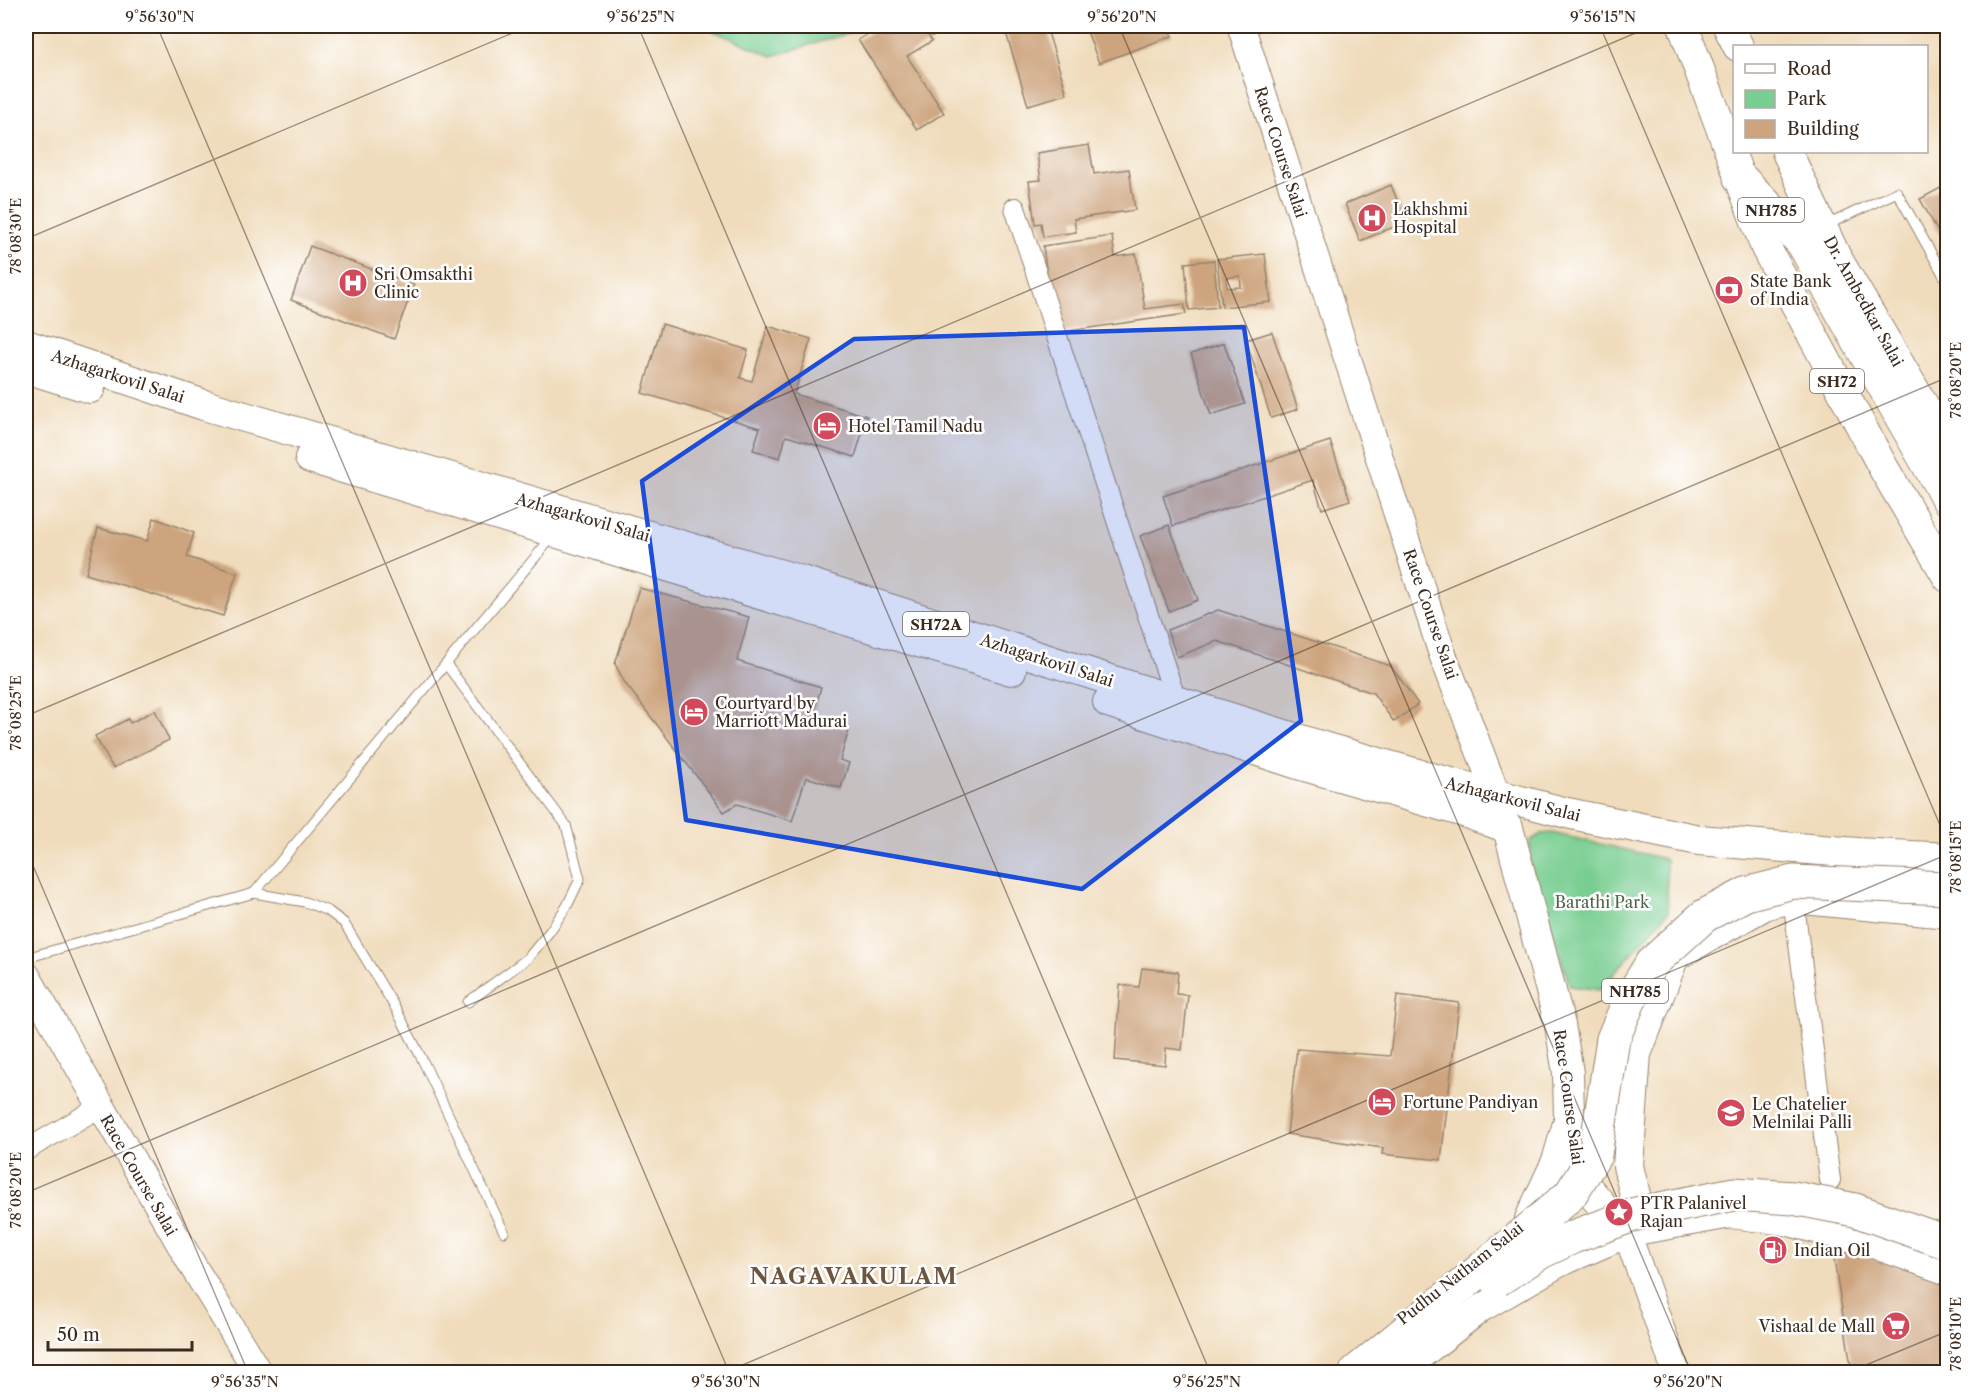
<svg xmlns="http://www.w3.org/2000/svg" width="1973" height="1398" font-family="'Libre Caslon Text',serif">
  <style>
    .green { fill: #79ce92; stroke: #5a7c58; stroke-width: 1.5 }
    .building { fill: #cda47e; fill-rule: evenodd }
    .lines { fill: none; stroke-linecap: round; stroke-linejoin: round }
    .lane-casing { stroke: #96836d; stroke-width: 11 }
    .street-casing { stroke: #96836d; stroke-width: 22 }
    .secondary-casing { stroke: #96836d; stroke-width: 29 }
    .primary-casing { stroke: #96836d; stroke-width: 32 }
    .highway-casing { stroke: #96836d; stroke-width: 35 }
    .lane { stroke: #fff; stroke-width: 9 }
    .street { stroke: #fff; stroke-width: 20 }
    .secondary { stroke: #fff; stroke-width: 27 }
    .primary { stroke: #fff; stroke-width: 30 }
    .highway { stroke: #fff; stroke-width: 33 }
    .highway-bridge-casing { stroke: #96836d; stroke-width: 35; stroke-linecap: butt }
    .highway-bridge { stroke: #fff; stroke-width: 33 }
    .marked { fill: #1d4ed8; fill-opacity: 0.2; stroke: #1d4ed8; stroke-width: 4.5; stroke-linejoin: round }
    .ticks { fill: none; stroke: #3b2a1e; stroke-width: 1.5; stroke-opacity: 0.45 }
    .labels { text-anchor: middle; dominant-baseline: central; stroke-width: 5; stroke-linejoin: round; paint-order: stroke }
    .shield { fill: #fff; stroke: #766a62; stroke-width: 1.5 }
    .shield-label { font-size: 15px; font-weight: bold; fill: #3b2a1e }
    .street-label { font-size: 16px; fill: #3b2a1e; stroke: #fff }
    .poi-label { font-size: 16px; fill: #3b2a1e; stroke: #fff; text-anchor: start }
    .park-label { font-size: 16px; fill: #516347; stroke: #fff }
    .district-label { font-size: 22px; font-weight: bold; letter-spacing: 1.5px; fill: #6e5540; stroke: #fff }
    .neatline { fill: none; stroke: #3b2a1e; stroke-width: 2 }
    .ticks-label { font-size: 15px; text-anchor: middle; fill: #3b2a1e }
  </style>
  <rect width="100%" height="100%" fill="#fff"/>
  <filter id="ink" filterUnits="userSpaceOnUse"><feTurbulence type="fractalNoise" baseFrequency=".0167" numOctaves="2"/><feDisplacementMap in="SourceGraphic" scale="12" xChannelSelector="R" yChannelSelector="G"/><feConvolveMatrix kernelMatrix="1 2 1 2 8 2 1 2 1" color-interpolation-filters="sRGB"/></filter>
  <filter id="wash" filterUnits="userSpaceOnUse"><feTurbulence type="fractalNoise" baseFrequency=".008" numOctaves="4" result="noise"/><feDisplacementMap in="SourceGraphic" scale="24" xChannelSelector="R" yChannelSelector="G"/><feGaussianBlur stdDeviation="1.35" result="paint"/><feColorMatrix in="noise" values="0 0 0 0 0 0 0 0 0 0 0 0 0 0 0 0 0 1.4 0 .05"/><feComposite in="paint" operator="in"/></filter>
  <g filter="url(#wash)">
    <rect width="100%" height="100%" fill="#f0dcbc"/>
    <g class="green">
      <path d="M702 26H873L772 56Z"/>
      <path d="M1552 833 1666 859 1668 912 1600 990 1570 986 1530 863V841L1541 834Z"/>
    </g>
    <g id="blocks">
      <g class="building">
        <path d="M881 26H922L932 41 907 56 944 113 917 130 858 40Z"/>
        <path d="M929 26H967L932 36Z"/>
        <path d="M1004 26H1046L1067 94 1028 105Z"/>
        <path d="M1085 26H1168L1172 36 1099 63Z"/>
        <path d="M1089 145 1094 174 1129 169 1135 210 1074 219 1076 232 1043 237 1041 223 1035 224 1029 181 1041 180 1037 153Z"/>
        <path d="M1948 184V250L1920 199Z"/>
        <path d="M1391 185 1406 222 1360 241 1345 204Z"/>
        <path d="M1112 236 1115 257 1136 254 1145 309 1184 304 1186 314 1055 333 1043 246Z"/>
        <path d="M310 246 414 285 394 339 291 300Z"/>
        <path d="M1265 254 1271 302 1222 307 1217 259ZM1240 276 1241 287 1227 288 1226 278Z"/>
        <path d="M1214 260 1218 307 1189 310 1185 263Z"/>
        <path d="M662 324 748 350 740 378 752 381 768 326 811 339 794 394 867 416 855 457 786 436 780 458 753 450 760 428 642 393Z"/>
        <path d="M1272 332 1298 409 1271 418 1246 340Z"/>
        <path d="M1224 343 1245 404 1211 415 1191 354Z"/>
        <path d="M1330 441 1350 500 1322 509 1313 480 1173 526 1163 496Z"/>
        <path d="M154 518 194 533 187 557 237 573 223 616 86 574 98 528 147 541Z"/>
        <path d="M1169 525 1198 600 1169 611 1140 536Z"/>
        <path d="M639 588 749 617 737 661 821 687 813 716 849 730 840 760 849 763 841 788 806 777 792 821 737 804 724 812 625 683 615 664Z"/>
        <path d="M1218 610 1391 666 1418 704 1394 722 1373 693 1217 641 1177 657 1167 630Z"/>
        <path d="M155 710 169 740 113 768 95 736 128 719 130 723Z"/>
        <path d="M1142 968 1178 972 1176 994 1188 995 1182 1050 1166 1048 1165 1065 1115 1060 1120 985 1139 987Z"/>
        <path d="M1397 995 1459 1003 1441 1160 1382 1154 1383 1148 1287 1134 1297 1049 1390 1056Z"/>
        <path d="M1832 1247 1948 1280V1372H1852Z"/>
      </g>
    </g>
  </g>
  <g filter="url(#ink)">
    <use href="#blocks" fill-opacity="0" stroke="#96836d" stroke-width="1.5"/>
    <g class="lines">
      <g class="lane-casing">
        <g id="lane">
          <path d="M1825 226 1897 192 1948 283"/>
          <path d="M446 664 566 825 580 879 567 906 550 931 528 958 468 1002"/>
          <path d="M254 893 553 536"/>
          <path d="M26 958 254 893 305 902 328 911 344 923 396 1009 423 1061 504 1232"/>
        </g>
      </g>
      <g class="street-casing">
        <g id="street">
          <path d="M1015 208 1176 701"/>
          <path d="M1793 898 1830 1180"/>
          <path d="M26 1150 100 1107"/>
        </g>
      </g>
      <g class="secondary-casing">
        <g id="secondary">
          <path d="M1241 26 1442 653 1503 812"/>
          <path d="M26 975 194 1268 258 1372"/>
          <path d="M1629 1239 1676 1372"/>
          <path d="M1400 1372 1480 1309 1558 1264 1613 1240"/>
        </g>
      </g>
      <g class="primary-casing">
        <g id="primary">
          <path d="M1683 26 1766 248 1884 469 1948 577"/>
          <path d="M1728 26 1738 46"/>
          <path d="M1787 152 1836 257 1948 447"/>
          <path d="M26 345 204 405 802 581 1176 701 1333 750 1424 776 1567 813 1699 840 1857 853 1948 858"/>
          <path d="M26 368 90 388"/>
          <path d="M310 458 1011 670"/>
          <path d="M1108 702 1298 764 1458 810 1508 828"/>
          <path d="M1508 828 1560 1025 1568 1073 1569 1117 1574 1154 1583 1183 1600 1203"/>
          <path d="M1636 1199 1628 1166 1636 1054 1674 956 1766 904 1793 898 1948 913"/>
          <path d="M1530 1219 1557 1161 1567 1127"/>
          <path d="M1641 1229 1731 1213 1786 1220 1876 1244 1948 1270"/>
        </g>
      </g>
      <g class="highway-casing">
        <g id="highway">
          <path d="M1740 178 1803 243 1948 499"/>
          <path d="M1356 1372 1466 1282"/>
        </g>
      </g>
      <use href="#lane" class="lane"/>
      <use href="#street" class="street"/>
      <use href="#secondary" class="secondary"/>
      <use href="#primary" class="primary"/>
      <use href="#highway" class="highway"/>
      <g class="highway-bridge-casing">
        <g id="highway-bridge">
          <path d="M1497 1280 1541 1252 1573 1237 1636 1214 1734 1194 1793 1198 1855 1210 1948 1243"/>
          <path d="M1466 1282 1570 1195 1595 1155 1613 1039 1630 999 1651 964 1704 916 1746 894 1793 882 1948 888"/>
        </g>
      </g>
      <use href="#highway-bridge" class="highway-bridge"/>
    </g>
  </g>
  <path class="marked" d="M1244 327 1301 721 1082 889 686 820 642 481 854 339Z"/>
  <path class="ticks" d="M157 26 729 1372M638 26 1210 1372M1119 26 1691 1372M1600 26 1948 844M26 239 529 26M26 716 1652 26M26 849 248 1372M26 1193 1948 377M726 1372 1948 854M1849 1372 1948 1331"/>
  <defs>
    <g id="hospital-disc" transform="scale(1.5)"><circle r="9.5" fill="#d1495b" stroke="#fff"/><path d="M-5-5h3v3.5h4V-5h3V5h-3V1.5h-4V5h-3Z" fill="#fff"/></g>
    <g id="bank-disc" transform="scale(1.5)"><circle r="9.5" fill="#d1495b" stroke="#fff"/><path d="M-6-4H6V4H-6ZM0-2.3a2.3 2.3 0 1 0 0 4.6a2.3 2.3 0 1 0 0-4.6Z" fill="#fff"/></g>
    <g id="hotel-disc" transform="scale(1.5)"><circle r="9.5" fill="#d1495b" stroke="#fff"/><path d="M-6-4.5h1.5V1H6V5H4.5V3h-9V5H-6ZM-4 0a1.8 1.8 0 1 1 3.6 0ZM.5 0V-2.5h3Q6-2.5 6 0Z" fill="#fff"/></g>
    <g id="school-disc" transform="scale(1.5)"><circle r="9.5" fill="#d1495b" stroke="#fff"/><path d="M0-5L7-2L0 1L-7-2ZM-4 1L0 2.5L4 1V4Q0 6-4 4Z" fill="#fff"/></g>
    <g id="sight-disc" transform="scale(1.5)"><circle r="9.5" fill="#d1495b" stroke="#fff"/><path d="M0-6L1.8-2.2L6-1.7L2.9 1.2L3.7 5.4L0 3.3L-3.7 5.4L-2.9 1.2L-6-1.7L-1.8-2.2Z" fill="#fff"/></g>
    <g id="fuel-disc" transform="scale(1.5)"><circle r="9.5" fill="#d1495b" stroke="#fff"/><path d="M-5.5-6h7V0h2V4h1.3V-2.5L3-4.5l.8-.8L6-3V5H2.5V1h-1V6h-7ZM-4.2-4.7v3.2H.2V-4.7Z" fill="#fff"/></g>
    <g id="supermarket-disc" transform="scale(1.5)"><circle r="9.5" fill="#d1495b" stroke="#fff"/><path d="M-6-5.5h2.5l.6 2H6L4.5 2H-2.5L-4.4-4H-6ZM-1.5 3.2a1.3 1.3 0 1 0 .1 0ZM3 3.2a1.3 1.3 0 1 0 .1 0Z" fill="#fff"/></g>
  </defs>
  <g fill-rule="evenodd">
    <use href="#hospital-disc" x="1372" y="218"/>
    <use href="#hospital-disc" x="353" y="283"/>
    <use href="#bank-disc" x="1729" y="290"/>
    <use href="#hotel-disc" x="827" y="426"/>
    <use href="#hotel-disc" x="694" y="712"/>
    <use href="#hotel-disc" x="1382" y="1102"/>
    <use href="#school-disc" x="1731" y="1113"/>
    <use href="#sight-disc" x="1619" y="1212"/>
    <use href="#fuel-disc" x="1773" y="1250"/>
    <use href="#supermarket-disc" x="1896" y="1326"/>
  </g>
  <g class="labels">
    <g class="shield">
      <rect x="1738" y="198" width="66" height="24" rx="4.5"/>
      <rect x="1810" y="369" width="54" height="24" rx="4.5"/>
      <rect x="903" y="612" width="66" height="24" rx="4.5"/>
      <rect x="1602" y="979" width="66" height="24" rx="4.5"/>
    </g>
    <g class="shield-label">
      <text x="1771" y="210">NH785</text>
      <text x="1837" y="381">SH72</text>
      <text x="936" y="624">SH72A</text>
      <text x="1635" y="991">NH785</text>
    </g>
    <g class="street-label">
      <text transform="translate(1281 152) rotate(72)">Race Course Salai</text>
      <text transform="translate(1864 301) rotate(61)">Dr. Ambedkar Salai</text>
      <text transform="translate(118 376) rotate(18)">Azhagarkovil Salai</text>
      <text transform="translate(583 517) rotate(16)">Azhagarkovil Salai</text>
      <text transform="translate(1431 614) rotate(71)">Race Course Salai</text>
      <text transform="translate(1047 660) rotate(18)">Azhagarkovil Salai</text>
      <text transform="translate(1513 799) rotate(14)">Azhagarkovil Salai</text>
      <text transform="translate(1569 1097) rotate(82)">Race Course Salai</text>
      <text transform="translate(139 1175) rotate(60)">Race Course Salai</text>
      <text transform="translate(1460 1273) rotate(-38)">Pudhu Natham Salai</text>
    </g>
    <g class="poi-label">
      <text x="1393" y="209">Lakhshmi<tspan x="1393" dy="18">Hospital</tspan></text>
      <text x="374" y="274">Sri Omsakthi<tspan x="374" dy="18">Clinic</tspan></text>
      <text x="1750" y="281">State Bank<tspan x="1750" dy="18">of India</tspan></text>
      <text x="848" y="426">Hotel Tamil Nadu</text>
      <text x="715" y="703">Courtyard by<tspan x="715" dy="18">Marriott Madurai</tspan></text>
      <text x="1403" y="1102">Fortune Pandiyan</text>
      <text x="1752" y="1104">Le Chatelier<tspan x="1752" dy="18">Melnilai Palli</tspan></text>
      <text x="1640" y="1203">PTR Palanivel<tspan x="1640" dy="18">Rajan</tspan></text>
      <text x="1794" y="1250">Indian Oil</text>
      <text x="1875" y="1326" text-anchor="end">Vishaal de Mall</text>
    </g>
    <g class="park-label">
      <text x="1602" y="902">Barathi Park</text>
    </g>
    <g class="district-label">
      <text x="854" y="1276">NAGAVAKULAM</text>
    </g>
  </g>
  <rect width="1973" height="1398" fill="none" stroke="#fff" stroke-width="66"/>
  <rect x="1733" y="45" width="195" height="108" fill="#ffffff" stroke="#b1aaa5" stroke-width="1.5"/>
  <rect x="1745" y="64" width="30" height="9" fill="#ffffff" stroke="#b1aaa5" stroke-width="1.5"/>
  <text x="1787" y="75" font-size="18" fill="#3b2a1e">Road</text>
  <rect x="1745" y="90" width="30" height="18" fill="#79ce92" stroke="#b1aaa5" stroke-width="1.5"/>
  <text x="1787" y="105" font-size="18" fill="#3b2a1e">Park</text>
  <rect x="1745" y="120" width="30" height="18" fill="#cda47e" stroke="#b1aaa5" stroke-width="1.5"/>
  <text x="1787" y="135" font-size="18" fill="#3b2a1e">Building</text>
  <path d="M48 1341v9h144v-9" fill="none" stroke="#3b2a1e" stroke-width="3"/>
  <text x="57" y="1341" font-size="18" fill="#3b2a1e" stroke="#ffffff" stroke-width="4.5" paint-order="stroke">50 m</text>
  <rect x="33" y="33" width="1907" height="1332" class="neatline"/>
  <g class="ticks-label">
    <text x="160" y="22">9°56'30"N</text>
    <text x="641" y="22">9°56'25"N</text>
    <text x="1122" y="22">9°56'20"N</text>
    <text x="1603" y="22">9°56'15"N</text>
    <text transform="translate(16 236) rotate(-90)" y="5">78°08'30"E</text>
    <text transform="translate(1956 380) rotate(-90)" y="5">78°08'20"E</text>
    <text transform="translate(16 713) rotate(-90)" y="5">78°08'25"E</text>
    <text transform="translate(1956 857) rotate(-90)" y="5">78°08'15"E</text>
    <text transform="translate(16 1190) rotate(-90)" y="5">78°08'20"E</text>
    <text transform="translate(1956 1334) rotate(-90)" y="5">78°08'10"E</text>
    <text x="245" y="1387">9°56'35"N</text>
    <text x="726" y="1387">9°56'30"N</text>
    <text x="1207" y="1387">9°56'25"N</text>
    <text x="1688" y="1387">9°56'20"N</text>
  </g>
</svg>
